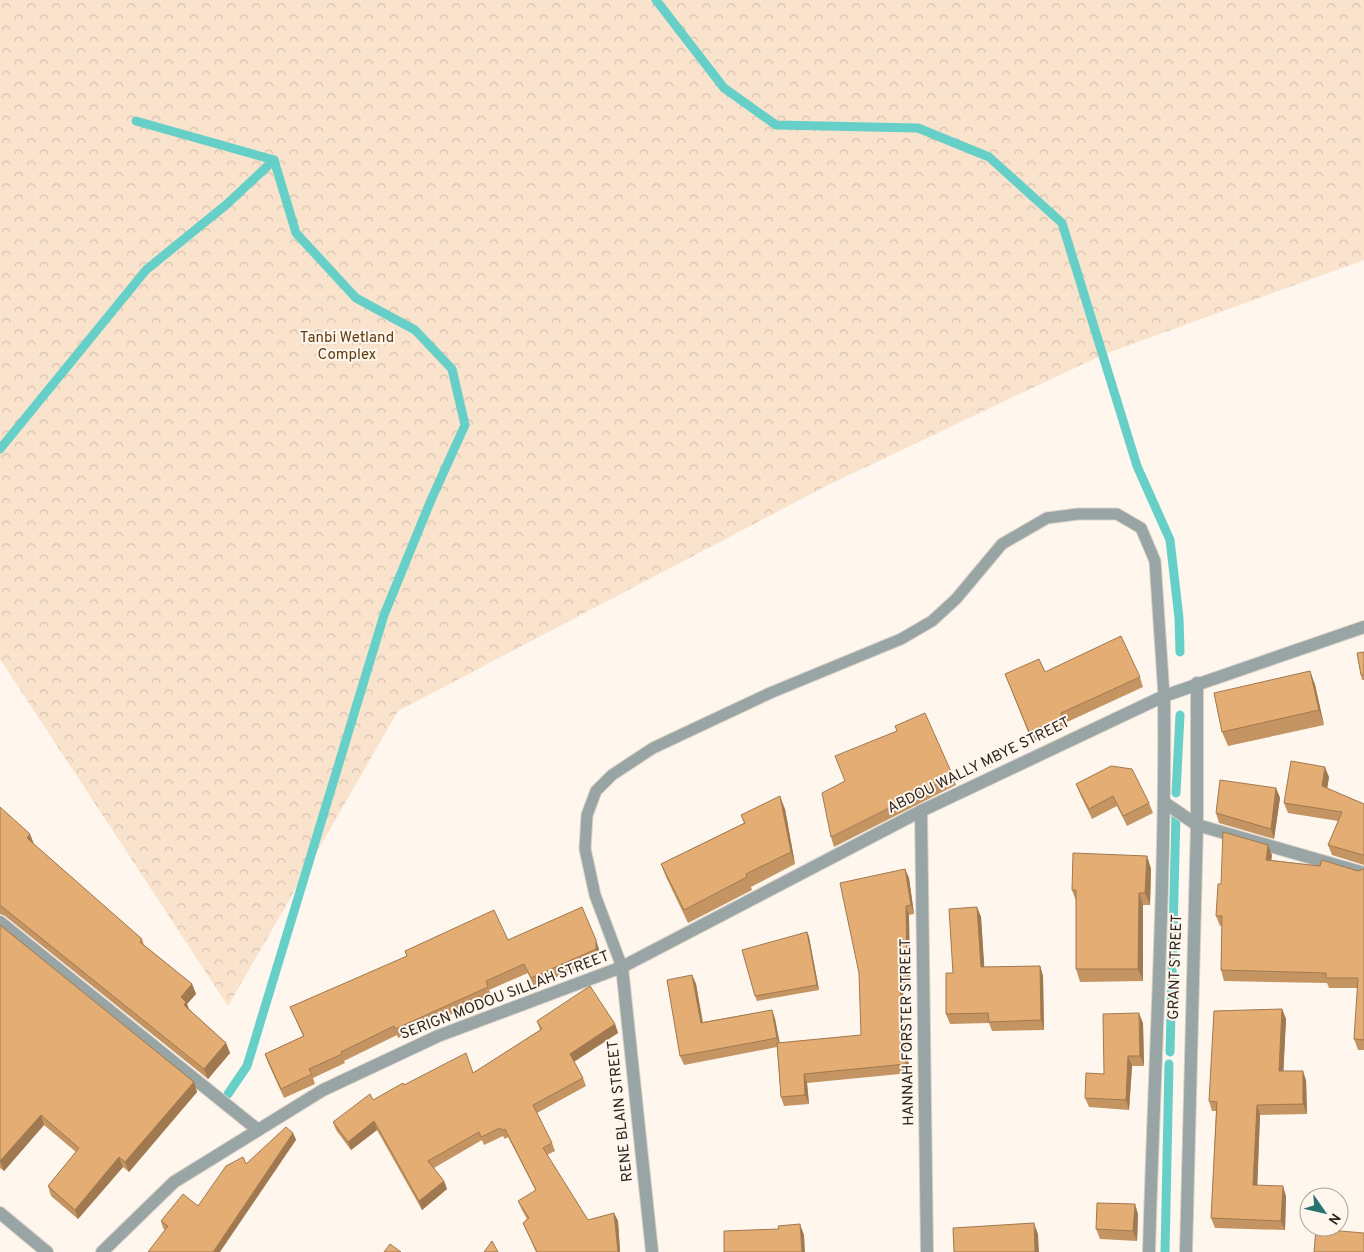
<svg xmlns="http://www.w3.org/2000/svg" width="1364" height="1252" font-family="Overpass,sans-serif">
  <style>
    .park { fill: url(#park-crowns) }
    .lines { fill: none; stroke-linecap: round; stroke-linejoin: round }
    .stream { stroke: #66d0c8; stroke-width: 9 }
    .service-casing { stroke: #d9d1c9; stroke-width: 13 }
    .minor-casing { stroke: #d9d1c9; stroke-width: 14 }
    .tertiary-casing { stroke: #d9d1c9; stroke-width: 14 }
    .service { stroke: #98a5a4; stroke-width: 11 }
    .minor { stroke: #98a5a4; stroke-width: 12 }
    .tertiary { stroke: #98a5a4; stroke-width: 12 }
    .wall { fill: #c49563 }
    .shaded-wall { fill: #a07950 }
    .building { fill: #e4ad73; stroke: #a07950 }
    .labels { text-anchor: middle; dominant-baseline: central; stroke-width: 4; stroke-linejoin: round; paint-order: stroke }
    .park-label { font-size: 15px; fill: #5f3b0d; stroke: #fff6ee }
    .street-label { font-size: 15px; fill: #2e261f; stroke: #fff6ee }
  </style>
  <defs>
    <pattern id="park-crowns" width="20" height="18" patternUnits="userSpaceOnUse" patternTransform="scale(1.25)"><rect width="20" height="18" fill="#fae3cd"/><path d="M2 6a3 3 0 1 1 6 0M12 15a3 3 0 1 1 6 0" fill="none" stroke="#d7c3b0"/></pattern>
  </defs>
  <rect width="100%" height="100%" fill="#fff6ee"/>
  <path class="park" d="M0 0H1364V260L1102 355 828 485 398 711 228 1006 0 659Z"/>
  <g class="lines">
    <g class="stream">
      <path d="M656 0 724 88 776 125 918 128 989 157 1062 223 1137 466 1170 540 1179 618 1180 652"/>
      <path d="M136 121 274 160 296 233 356 298 415 330 452 369 465 425 431 500 384 615 247 1066 228 1094"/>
      <path d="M0 449 146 270 227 204 274 160"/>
      <path d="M1176 793 1180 715"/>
      <path d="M1170 1052 1176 815"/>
      <path d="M1165 1252 1169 1064"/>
    </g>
    <g class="service-casing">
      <path id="service" d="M622 967 595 895 585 849 587 815 596 791 612 775 653 748 770 693 901 639 932 621 956 599 1002 544 1047 518 1078 514H1117L1141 528 1155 561 1164 696"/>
    </g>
    <g class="minor-casing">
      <g id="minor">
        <path d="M1165 803 1197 825 1364 873"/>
        <path d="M921 811 927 1252"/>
        <path d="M0 922 258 1130"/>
        <path d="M0 1213 47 1252"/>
        <path d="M1149 1252C1154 1067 1166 881 1164 696"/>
        <path d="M1186 1252 1197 825V683"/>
      </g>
    </g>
    <g class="tertiary-casing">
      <g id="tertiary">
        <path d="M622 967 652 1252"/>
        <path d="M102 1252 174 1182 323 1090 438 1036 622 967 921 811 1164 696 1364 627"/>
      </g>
    </g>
    <use href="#service" class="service"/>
    <use href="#minor" class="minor"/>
    <use href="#tertiary" class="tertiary"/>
  </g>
  <g class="wall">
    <path d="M1364 652V680H1362L1361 675Z"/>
    <path d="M1310 671 1315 685 1324 725 1228 746 1222 732Z"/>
    <path d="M1045 672 1140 677 1143 687 1065 723 1067 727 1032 742 1005 674Z"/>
    <path d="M953 776 956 785 834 847 831 837Z"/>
    <path d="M1329 777 1327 788 1364 804V865L1332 855 1328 845 1338 821 1288 813 1284 803Z"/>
    <path d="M1076 784 1149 803 1153 813 1127 826 1117 806 1092 819 1080 794Z"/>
    <path d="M1276 788 1280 798 1274 839 1219 823 1216 813Z"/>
    <path d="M0 807 34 844 142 939 144 945 192 984 196 994 187 1004 189 1009 226 1043 230 1053 208 1079 5 916 0 914Z"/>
    <path d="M785 809 795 864 751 887 752 890 688 923 666 877 661 864 744 823 741 815Z"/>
    <path d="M1272 855 1271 860 1358 871 1364 869V1050H1358L1354 1039 1358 988H1329L1327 983 1224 981 1221 970 1222 926H1220L1216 916 1221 884Z"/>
    <path d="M1147 856 1151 869 1150 905H1143V981L1080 982 1076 969V901L1072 890Z"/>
    <path d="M905 869 909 878 914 914 909 915 910 988H903L905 1040 910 1073 807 1083 809 1104 784 1106 781 1097 777 1047 684 1065 680 1056 692 975 696 984 703 1022 772 1010 775 1019 780 1043 861 1035Z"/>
    <path d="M977 907 981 917 984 967 1040 966 1043 976 1044 1030 992 1031 989 1023 950 1024 946 1014 953 973Z"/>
    <path d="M0 925 194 1082 197 1092 129 1172 123 1167 78 1219 51 1196 48 1186 76 1152 44 1125 4 1171 0 1168Z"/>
    <path d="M807 932 809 937 819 990 757 1001 755 996Z"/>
    <path d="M508 940 599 949V958L534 987 528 973 489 990 492 996 398 1038 397 1035 344 1061 345 1063 313 1078 315 1084 284 1098 268 1063 265 1054 303 1036 290 1007 407 957 405 951Z"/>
    <path d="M1282 1009 1286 1019 1283 1071 1306 1080 1307 1114 1260 1115 1257 1185 1286 1196 1285 1230 1215 1228 1211 1218 1216 1111H1212L1209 1101Z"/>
    <path d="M537 1021 615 1024 618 1033 574 1062 583 1078 586 1086 537 1113 552 1143 555 1151 547 1155 588 1220 614 1213 618 1221 620 1252H536L527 1232 523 1223 527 1219 522 1210 518 1201 536 1191 508 1137 505 1139 503 1136 484 1145 482 1140 434 1168 444 1181 447 1189 422 1210 377 1130 351 1150 336 1130 333 1122 373 1100 404 1085 473 1073 540 1030Z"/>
    <path d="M1143 1023 1144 1066H1132L1129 1110 1089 1107 1085 1098Z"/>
    <path d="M293 1133 296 1140 165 1230 163 1228 161 1221 198 1206 246 1164Z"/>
    <path d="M1138 1214 1137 1241 1100 1239 1096 1229Z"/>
  </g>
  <g class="shaded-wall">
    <path d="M1310 671 1315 685 1324 725 1319 710Z"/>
    <path d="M1325 767 1329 777 1326 796 1322 786Z"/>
    <path d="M1276 788 1280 798 1274 839 1271 829Z"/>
    <path d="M780 796 785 809 795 864 791 852Z"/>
    <path d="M30 834 34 844 27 838Z"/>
    <path d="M1268 845 1272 855 1270 870 1266 860Z"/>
    <path d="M1147 856 1151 869 1150 905 1145 893Z"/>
    <path d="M905 869 909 878 914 914 911 905Z"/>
    <path d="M1139 893 1143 905V981L1138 969Z"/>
    <path d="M906 906 909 915 910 988 907 979Z"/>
    <path d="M977 907 981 917 985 977 981 967Z"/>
    <path d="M807 932 809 937 819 990 817 985Z"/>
    <path d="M596 940 599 949V958L596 949Z"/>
    <path d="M1040 966 1043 976 1044 1030 1041 1020Z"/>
    <path d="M692 975 696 984 704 1032 701 1023Z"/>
    <path d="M900 979 903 988 905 1040 910 1073 906 1064 902 1031Z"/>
    <path d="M192 984 196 994 187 1004 190 1012 185 1007 181 997Z"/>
    <path d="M1282 1009 1286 1019 1283 1081 1279 1071Z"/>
    <path d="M772 1010 775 1019 780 1047 777 1038Z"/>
    <path d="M1139 1013 1143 1023 1144 1066 1140 1056Z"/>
    <path d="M615 1024 618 1033 573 1062 570 1054Z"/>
    <path d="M226 1043 230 1053 208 1079 204 1069Z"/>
    <path d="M1128 1056 1132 1066 1129 1110 1126 1100Z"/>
    <path d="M1303 1071 1306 1080 1307 1114 1303 1104Z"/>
    <path d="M804 1074 807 1083 809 1104 805 1095Z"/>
    <path d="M194 1082 197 1092 129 1172 125 1162Z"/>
    <path d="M1257 1105 1260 1115 1257 1195 1253 1185Z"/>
    <path d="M41 1115 44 1125 4 1171 0 1161Z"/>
    <path d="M374 1121 377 1130 351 1150 348 1142Z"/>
    <path d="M293 1133 296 1140 220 1252H213Z"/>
    <path d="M119 1157 123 1167 78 1219 75 1210Z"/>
    <path d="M444 1181 447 1189 422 1210 419 1201Z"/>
    <path d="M1283 1186 1286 1196 1285 1230 1281 1221Z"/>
    <path d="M1135 1204 1138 1214 1137 1241 1133 1231Z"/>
    <path d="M614 1213 618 1221 620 1252H618Z"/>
    <path d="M1034 1223 1038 1234 1039 1252H1035Z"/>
    <path d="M800 1224 804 1235 805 1252H802Z"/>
  </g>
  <g class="building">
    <path d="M1121 636 1140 677 1061 713 1063 718 1029 732 1005 674 1039 659 1045 672Z"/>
    <path d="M1364 652V675H1361L1357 653Z"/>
    <path d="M1310 671 1319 710 1222 732 1214 693Z"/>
    <path d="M925 713 953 776 831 837 822 793 845 781 835 756 897 731 895 726Z"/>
    <path d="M1291 761 1325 767 1322 786 1364 804V856L1363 855 1328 845 1342 812 1284 803Z"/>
    <path d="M1111 766 1132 769 1149 803 1123 816 1113 796 1089 809 1076 784Z"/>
    <path d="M1220 780 1276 788 1271 829 1216 813Z"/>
    <path d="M780 796 791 852 746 874 747 877 684 910 661 864 745 823 741 815Z"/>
    <path d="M0 807 30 834 27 838 142 939 140 942 192 984 181 997 186 1002 184 1005 226 1043 204 1069 0 905Z"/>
    <path d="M1223 832 1268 845 1266 860 1320 866 1322 860 1358 871 1364 869V1040L1354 1039 1358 978H1326V973L1221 970 1222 916H1216L1218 884H1221Z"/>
    <path d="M1073 853 1147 856 1145 893H1139L1138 969H1076V890H1072Z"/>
    <path d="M905 869 911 905 906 906 907 979H900L902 1031 906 1064 804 1074 805 1095 781 1097 777 1043 861 1035 859 973 840 883Z"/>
    <path d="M582 907 596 940V949L531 978 524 964 486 981 488 987 395 1029 394 1026 341 1052 342 1054 309 1069 312 1074 281 1089 265 1054 304 1036 290 1007 407 956 405 951 494 910 508 940Z"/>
    <path d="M977 907 981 967 1040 966 1041 1020 989 1022 988 1013 946 1014V973H953L949 909Z"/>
    <path d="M0 925 194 1082 125 1162 119 1157 75 1210 48 1186 79 1148 41 1115 0 1161Z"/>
    <path d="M807 932 817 985 755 996 742 950Z"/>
    <path d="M692 975 701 1023 772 1010 777 1038 680 1056 667 980Z"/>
    <path d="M590 986 615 1024 570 1054 583 1078 533 1105 552 1143 543 1148 588 1220 614 1213 618 1252H537L523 1223 529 1218 518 1201 536 1190 505 1129 502 1130 500 1128 481 1137 479 1132 428 1161 444 1181 419 1201 374 1121 348 1142 333 1122 370 1094 373 1100 403 1083 404 1085 466 1053 473 1073 542 1029 537 1021Z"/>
    <path d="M1282 1009 1279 1071H1303V1104L1257 1105 1253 1185 1283 1186 1281 1221 1211 1218 1217 1102 1209 1101 1214 1011Z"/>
    <path d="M1139 1013 1140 1056H1128L1126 1100 1085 1098 1086 1073 1104 1074 1103 1014Z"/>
    <path d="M286 1127 293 1133 213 1252H148L168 1226 161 1221 183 1194 198 1206 226 1166 243 1157 246 1164Z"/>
    <path d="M1097 1203 1135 1204 1133 1231 1096 1229Z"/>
    <path d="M1034 1223 1035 1252H954L953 1228Z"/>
    <path d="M800 1224 802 1252H724V1231L779 1229 778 1226Z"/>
    <path d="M1316 1229 1364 1233V1252H1314Z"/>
    <path d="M492 1241 498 1252H484Z"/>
    <path d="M390 1244 401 1252H384Z"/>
  </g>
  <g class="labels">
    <g class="park-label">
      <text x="347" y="338">Tanbi Wetland<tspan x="347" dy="17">Complex</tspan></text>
    </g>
    <g class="street-label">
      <text transform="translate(979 766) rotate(-26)">ABDOU WALLY MBYE STREET</text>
      <text transform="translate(1176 967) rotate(-88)">GRANT STREET</text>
      <text transform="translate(505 996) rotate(-21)">SERIGN MODOU SILLAH STREET</text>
      <text transform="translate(908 1032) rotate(-91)">HANNAH FORSTER STREET</text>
      <text transform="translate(621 1111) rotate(-96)">RENE BLAIN STREET</text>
    </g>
  </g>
  <g transform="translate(1324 1212) rotate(124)"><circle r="24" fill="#fff6ee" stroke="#aba39b"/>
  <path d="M0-4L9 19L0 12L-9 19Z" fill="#29726e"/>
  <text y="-8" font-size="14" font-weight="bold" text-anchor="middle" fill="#2e261f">N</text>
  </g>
</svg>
